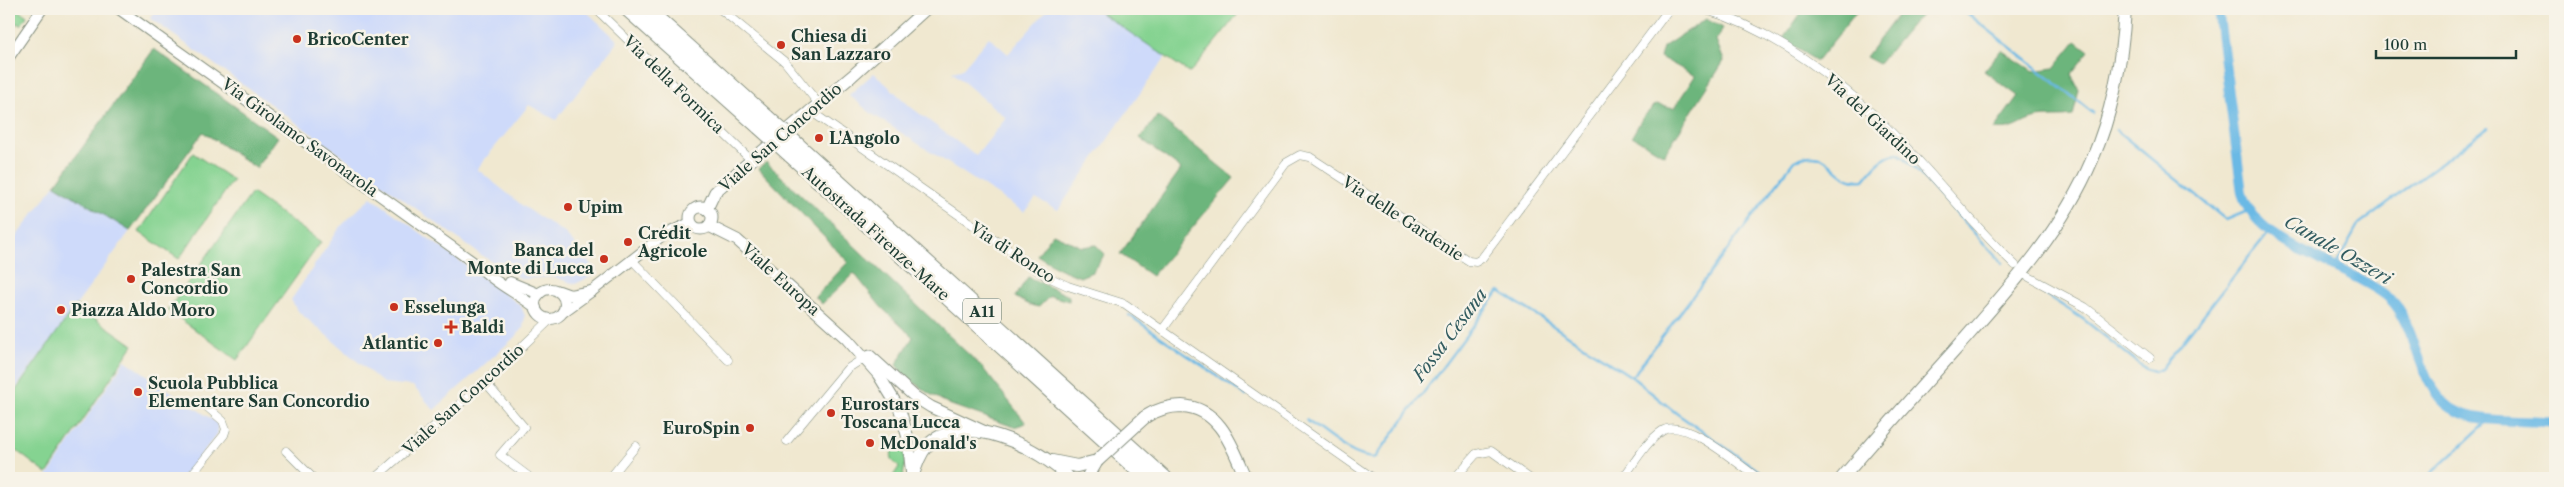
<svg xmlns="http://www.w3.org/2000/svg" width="2564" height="487" font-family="'Libre Caslon Text',serif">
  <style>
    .built { fill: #cedafa }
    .green { fill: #85d391; stroke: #528862 }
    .forest { fill: #6cb57b; stroke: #467958 }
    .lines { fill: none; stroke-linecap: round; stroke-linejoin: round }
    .stream { stroke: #6bb9e5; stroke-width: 2.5 }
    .canal { stroke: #6bb9e5; stroke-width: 10 }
    .minor-casing { stroke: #889282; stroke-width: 9 }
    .tertiary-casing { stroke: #889282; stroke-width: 12 }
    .secondary-casing { stroke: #889282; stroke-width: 13 }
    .primary-casing { stroke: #889282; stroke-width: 14 }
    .motorway-casing { stroke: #889282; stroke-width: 16 }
    .minor { stroke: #fff; stroke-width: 8 }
    .tertiary { stroke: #fff; stroke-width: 10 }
    .secondary { stroke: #fff; stroke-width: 11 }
    .primary { stroke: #fff; stroke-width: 12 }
    .motorway { stroke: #fff; stroke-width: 14 }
    .primary-bridge-casing { stroke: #889282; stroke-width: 14; stroke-linecap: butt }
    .motorway-bridge-casing { stroke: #889282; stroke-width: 16; stroke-linecap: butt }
    .primary-bridge { stroke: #fff; stroke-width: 12 }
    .motorway-bridge { stroke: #fff; stroke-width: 14 }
    .poi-dot { fill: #c8321e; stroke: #f7f3e8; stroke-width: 2 }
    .labels { text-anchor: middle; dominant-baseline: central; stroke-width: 5; stroke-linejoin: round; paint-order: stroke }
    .shield { fill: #f7f3e8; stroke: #60746a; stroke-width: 1 }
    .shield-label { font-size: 15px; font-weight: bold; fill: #1f3d34 }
    .poi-label { font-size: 16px; font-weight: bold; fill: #1f3d34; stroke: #f7f3e8; text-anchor: start }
    .street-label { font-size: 16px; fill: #1f3d34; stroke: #f7f3e8 }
    .water-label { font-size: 18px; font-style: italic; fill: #325c60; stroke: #f7f3e8 }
  </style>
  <rect width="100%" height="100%" fill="#f7f3e8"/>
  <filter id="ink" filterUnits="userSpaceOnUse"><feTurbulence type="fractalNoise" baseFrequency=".02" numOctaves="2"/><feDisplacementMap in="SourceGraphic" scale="10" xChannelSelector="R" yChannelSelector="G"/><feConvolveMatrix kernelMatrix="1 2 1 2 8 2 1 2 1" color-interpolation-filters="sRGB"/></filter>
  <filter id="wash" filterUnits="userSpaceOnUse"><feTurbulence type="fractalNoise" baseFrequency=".0096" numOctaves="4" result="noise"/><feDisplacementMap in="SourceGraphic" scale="20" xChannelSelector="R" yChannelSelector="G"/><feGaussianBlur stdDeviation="1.12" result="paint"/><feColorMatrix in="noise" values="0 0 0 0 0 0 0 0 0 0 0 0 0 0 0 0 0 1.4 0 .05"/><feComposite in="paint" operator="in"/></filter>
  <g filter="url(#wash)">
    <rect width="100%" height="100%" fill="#f0e8d0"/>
    <g class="built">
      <path d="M156 9H584L618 41 556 120 529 105 477 169 523 206 566 234 598 273 575 284 554 277 522 279 481 255 150 18Z"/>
      <path d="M1048 9H1095L1167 55 1058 210 1036 198 1024 212 872 114 849 95 874 73 912 108 976 156 1006 118 952 72 961 70 989 37 1008 54Z"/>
      <path d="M55 185 130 231 9 398V246Z"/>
      <path d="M371 197 496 287 521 306 525 316 523 328 516 336 434 410 413 386 383 383 299 312 291 300 341 226Z"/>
      <path d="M125 360 217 423 218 433 182 478H46Z"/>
    </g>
    <g class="green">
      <path d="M9 9H17L27 16 21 25 17 23 9 37Z"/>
      <path d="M1095 9H1242L1190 73Z"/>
      <path d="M193 153 233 180 179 259 139 232Z"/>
      <path d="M252 193 321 242 237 360 168 310Z"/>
      <path d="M76 305 133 345 47 474 9 445V400Z"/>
      <path d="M902 439 905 462 903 478 893 476 899 467 891 459 892 449Z"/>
    </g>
    <g class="forest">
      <path d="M1804 9H1859L1817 61 1782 40Z"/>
      <path d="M1902 9H1929L1913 23 1879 64 1866 57Z"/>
      <path d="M1706 19 1723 28 1716 40 1724 61 1664 155 1632 136 1643 117 1656 104 1674 108 1695 76 1660 57 1663 47Z"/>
      <path d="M2076 41 2089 51 2071 74 2079 90 2073 116C2061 118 2048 116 2037 118 2019 122 2016 132 1994 129L2018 96 1984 71 2001 50 2033 71 2054 68Z"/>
      <path d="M154 49 278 137 256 168 203 132 130 231 55 185Z"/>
      <path d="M1158 116 1234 178 1152 276 1120 254 1181 169 1140 138Z"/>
      <path d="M766 162 982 367 1026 423 1014 427 951 405 928 393 904 375 896 365 913 337 881 307 854 273 822 304 815 297 848 262 759 169Z"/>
      <path d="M1053 234 1082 247 1096 245 1105 254 1092 272 1080 277 1058 268 1037 255Z"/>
      <path d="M1028 277 1069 296V301L1050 296 1039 307 1030 305 1015 297Z"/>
    </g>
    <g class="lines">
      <g class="stream">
        <path d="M1962 9 2093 113"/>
        <path d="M2116 130 2226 220 2250 210"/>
        <path d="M2335 267 2359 224 2488 128"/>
        <path d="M2046 295 2083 319 2146 369 2154 372 2161 369 2270 230"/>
        <path d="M1129 315 1246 396"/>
        <path d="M1632 377 1794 161C1833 142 1831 184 1864 180 1874 167 1881 158 1897 153L1905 158 2002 263"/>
        <path d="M1306 420C1324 432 1351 458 1375 458L1499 291 1632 377 1676 413 1769 478"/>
        <path d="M2426 478 2491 418"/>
      </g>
      <path class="canal" d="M2218 9 2242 193C2244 199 2246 205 2250 210 2268 240 2324 261 2355 277 2366 283 2381 290 2390 299 2419 328 2416 384 2451 408 2477 425 2524 419 2555 423"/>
    </g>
  </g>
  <g filter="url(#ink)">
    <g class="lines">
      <g class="minor-casing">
        <g id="minor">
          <path d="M596 9 751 160"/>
          <path d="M720 9 785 62 818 103"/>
          <path d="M1703 9C1781 32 1851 89 1906 147 1943 186 1976 228 2015 265"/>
          <path d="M809 110 1046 276 1068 286 1125 304 1373 478"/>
          <path d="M632 260 728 360"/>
          <path d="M2029 277 2085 307 2150 358"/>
          <path d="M1163 329 1286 163 1300 155 1310 157 1469 261 1476 262 1482 258 1669 9"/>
          <path d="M485 382 524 427 500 455 528 476"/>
          <path d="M787 441 847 369 864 358"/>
          <path d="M286 451 313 478"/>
          <path d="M189 478 224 435 226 429 223 421 206 406"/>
          <path d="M375 478 485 382 551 319"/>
          <path d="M610 478 636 446"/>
          <path d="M1455 478 1476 454 1491 451 1529 478"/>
          <path d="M1623 478C1635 462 1646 442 1662 431 1684 416 1739 465 1758 478"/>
        </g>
      </g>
      <g class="tertiary-casing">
        <g id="tertiary">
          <path d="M119 9 480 267C495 284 518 293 536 308"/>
          <path d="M9 57 42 9"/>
          <path d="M510 282 539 294"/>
          <circle cx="550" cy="304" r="15"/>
          <path d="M559 291 570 295 592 291 563 312"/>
          <path d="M592 291 664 235 690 223"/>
        </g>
      </g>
      <g class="secondary-casing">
        <g id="secondary">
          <circle cx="701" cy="218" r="11"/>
          <path d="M707 209 715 192 741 169 852 76 926 9"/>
          <path d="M709 226 737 240 847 339 878 374 900 410 908 438 912 477"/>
          <path d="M870 356 915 397 931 407 983 431"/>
        </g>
      </g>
      <g class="primary-casing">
        <g id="primary">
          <path d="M1145 417C1156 410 1169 406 1182 406 1221 408 1233 449 1246 478"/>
          <path d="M1052 461 1077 466 1097 461"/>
          <path d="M912 478C915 468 919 455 926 447 961 408 1041 448 1069 478"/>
          <path d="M1087 478 1097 461"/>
          <path d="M1842 478C1879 435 1917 392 1955 350 2007 291 2061 233 2092 160 2113 112 2122 61 2125 9"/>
        </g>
      </g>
      <g class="motorway-casing">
        <g id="motorway">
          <path d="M627 9 759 127"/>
          <path d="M647 9 767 117"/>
          <path d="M798 145 1165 478"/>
          <path d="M790 155 1146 478"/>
        </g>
      </g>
      <use href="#minor" class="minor"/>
      <use href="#tertiary" class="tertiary"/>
      <use href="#secondary" class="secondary"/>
      <use href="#primary" class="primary"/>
      <use href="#motorway" class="motorway"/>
      <g class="primary-bridge-casing">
        <path id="primary-bridge" d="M1097 461 1145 417"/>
      </g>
      <g class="motorway-bridge-casing">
        <g id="motorway-bridge">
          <path d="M767 117 798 145"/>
          <path d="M759 127 790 155"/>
        </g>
      </g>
      <use href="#primary-bridge" class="primary-bridge"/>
      <use href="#motorway-bridge" class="motorway-bridge"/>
    </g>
  </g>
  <g class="poi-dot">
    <circle cx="297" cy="39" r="5"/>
    <circle cx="781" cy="45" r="5"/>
    <circle cx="819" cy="138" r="5"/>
    <circle cx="568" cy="207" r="5"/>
    <circle cx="628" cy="242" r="5"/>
    <circle cx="604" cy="259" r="5"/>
    <circle cx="131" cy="279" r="5"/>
    <circle cx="394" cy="307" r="5"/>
    <circle cx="61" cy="310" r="5"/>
    <path d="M448.5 319.5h5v5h5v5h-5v5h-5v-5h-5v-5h5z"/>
    <circle cx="438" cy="343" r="5"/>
    <circle cx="138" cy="392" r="5"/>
    <circle cx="831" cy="413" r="5"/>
    <circle cx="750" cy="428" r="5"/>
    <circle cx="870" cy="443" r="5"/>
  </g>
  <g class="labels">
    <rect class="shield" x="963" y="298.5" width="38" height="25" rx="4"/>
    <g class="shield-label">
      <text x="982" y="311">A11</text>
    </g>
    <g class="poi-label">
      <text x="791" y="36">Chiesa di<tspan x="791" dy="18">San Lazzaro</tspan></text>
      <text x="307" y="39">BricoCenter</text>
      <text x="829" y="138">L'Angolo</text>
      <text x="578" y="207">Upim</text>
      <text x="638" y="233">Crédit<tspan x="638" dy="18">Agricole</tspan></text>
      <text x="594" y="250" text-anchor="end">Banca del<tspan x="594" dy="18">Monte di Lucca</tspan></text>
      <text x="141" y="270">Palestra San<tspan x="141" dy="18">Concordio</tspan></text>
      <text x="404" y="307">Esselunga</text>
      <text x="71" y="310">Piazza Aldo Moro</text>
      <text x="461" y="327">Baldi</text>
      <text x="428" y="343" text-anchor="end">Atlantic</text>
      <text x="148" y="383">Scuola Pubblica<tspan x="148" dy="18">Elementare San Concordio</tspan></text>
      <text x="841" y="404">Eurostars<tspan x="841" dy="18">Toscana Lucca</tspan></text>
      <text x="740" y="428" text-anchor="end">EuroSpin</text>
      <text x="880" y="443">McDonald's</text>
    </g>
    <g class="street-label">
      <text transform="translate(674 84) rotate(44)">Via della Formica</text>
      <text transform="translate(1873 119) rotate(43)">Via del Giardino</text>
      <text transform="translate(300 137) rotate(36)">Via Girolamo Savonarola</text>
      <text transform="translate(780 137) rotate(-41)">Viale San Concordio</text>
      <text transform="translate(1403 218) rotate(33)">Via delle Gardenie</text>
      <text transform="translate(876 233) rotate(42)">Autostrada Firenze-Mare</text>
      <text transform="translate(1013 252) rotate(33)">Via di Ronco</text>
      <text transform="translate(781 279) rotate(42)">Viale Europa</text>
      <text transform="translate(463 399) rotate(-42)">Viale San Concordio</text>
    </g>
    <g class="water-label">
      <text transform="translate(2338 250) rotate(30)">Canale Ozzeri</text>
      <text transform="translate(1450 335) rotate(-53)">Fossa Cesana</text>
    </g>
  </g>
  <rect width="2564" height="487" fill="none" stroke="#f7f3e8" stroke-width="30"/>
  <path d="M2376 50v8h140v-8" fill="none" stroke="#1f3d34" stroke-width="2.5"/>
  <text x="2384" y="50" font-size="15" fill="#1f3d34" stroke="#f7f3e8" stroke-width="4" paint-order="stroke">100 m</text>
</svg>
